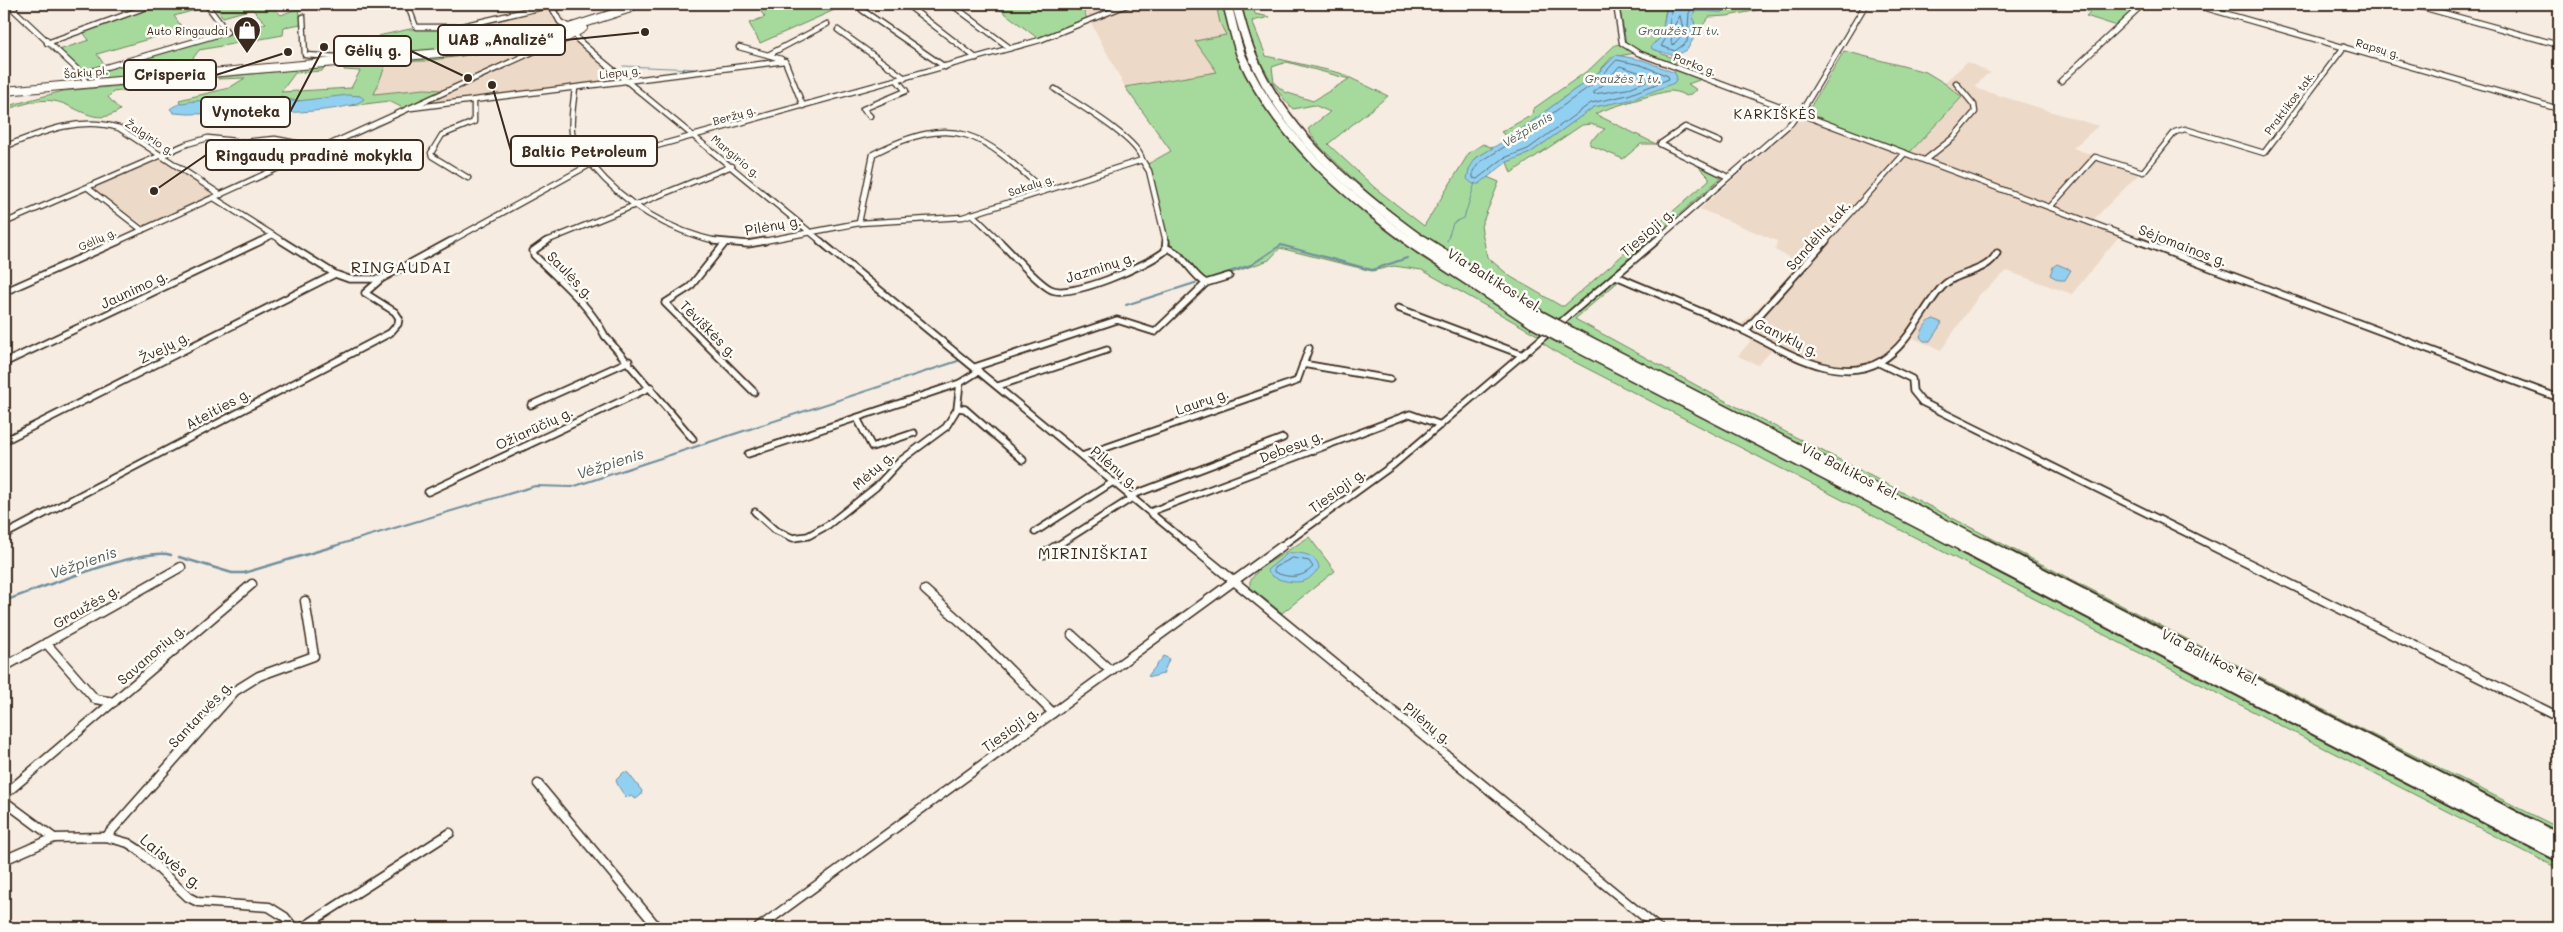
<svg xmlns="http://www.w3.org/2000/svg" width="2563" height="932" font-family="Mali,sans-serif">
  <style>
    .built { fill: #edd9c7 }
    .green { fill: #a6da9d; stroke: #70825e; fill-rule: evenodd }
    .water { fill: #92d0f2; stroke: #6f8e9d }
    .lines { fill: none; stroke-linecap: round; stroke-linejoin: round }
    .shore { stroke: #5e6c73; stroke-width: 1 }
    .stream-far2 { stroke: #6f8e9d; stroke-width: 1 }
    .stream-far1 { stroke: #6f8e9d; stroke-width: 2 }
    .stream { stroke: #6f8e9d; stroke-width: 2.5 }
    .street-far2-casing { stroke: #3b2a1e; stroke-width: 7 }
    .street-far1-casing { stroke: #3b2a1e; stroke-width: 9 }
    .street-casing { stroke: #3b2a1e; stroke-width: 11 }
    .primary-casing { stroke: #3b2a1e; stroke-width: 10 }
    .highway-far2-casing { stroke: #3b2a1e; stroke-width: 11 }
    .highway-far1-casing { stroke: #3b2a1e; stroke-width: 14 }
    .highway-casing { stroke: #3b2a1e; stroke-width: 17 }
    .street-far2 { stroke: #fdfcf7; stroke-width: 4.5 }
    .street-far1 { stroke: #fdfcf7; stroke-width: 5.5 }
    .street { stroke: #fdfcf7; stroke-width: 8 }
    .primary { stroke: #fdfcf7; stroke-width: 8 }
    .highway-far2 { stroke: #fdfcf7; stroke-width: 8 }
    .highway-far1 { stroke: #fdfcf7; stroke-width: 11 }
    .highway { stroke: #fdfcf7; stroke-width: 13 }
    .highway-bridge-casing { stroke: #3b2a1e; stroke-width: 14; stroke-linecap: butt }
    .highway-bridge { stroke: #fdfcf7; stroke-width: 11 }
    .labels { text-anchor: middle; dominant-baseline: central; stroke-width: 5; stroke-linejoin: round; paint-order: stroke }
    .far-poi-label { font-size: 11px; fill: #3b2a1e; stroke: #fdfcf7; text-anchor: end }
    .far-street-label { font-size: 11px; fill: #3b2a1e; stroke: #fdfcf7 }
    .far-water-label { font-size: 12px; font-style: italic; fill: #555c5e; stroke: #fdfcf7 }
    .far-quarter-label { font-size: 14px; letter-spacing: 1px; fill: #3b2a1e; stroke: #fdfcf7 }
    .street-label { font-size: 14px; fill: #3b2a1e; stroke: #fdfcf7 }
    .water-label { font-size: 15px; font-style: italic; fill: #555c5e; stroke: #fdfcf7 }
    .quarter-label { font-size: 16px; letter-spacing: 1px; fill: #3b2a1e; stroke: #fdfcf7 }
    .near-street-label { font-size: 16px; fill: #3b2a1e; stroke: #fdfcf7 }
    .leader { fill: none; stroke: #3b2a1e; stroke-width: 2 }
    .callout-dot { fill: #3b2a1e; stroke: #fdfcf7; stroke-width: 2 }
    .callout { fill: #fdfcf7; stroke: #3b2a1e; stroke-width: 2 }
    .callout-label { font-size: 15px; text-anchor: middle; font-weight: bold; fill: #3b2a1e }
  </style>
  <rect width="100%" height="100%" fill="#f6ece1"/>
  <filter id="ink" filterUnits="userSpaceOnUse"><feTurbulence type="fractalNoise" baseFrequency=".02" numOctaves="2"/><feDisplacementMap in="SourceGraphic" scale="10" xChannelSelector="R" yChannelSelector="G"/><feConvolveMatrix kernelMatrix="1 2 1 2 8 2 1 2 1" color-interpolation-filters="sRGB"/></filter>
  <g filter="url(#ink)">
    <g class="built">
      <path d="M550 4H555L568 23 547 32 466 48 457 28Z"/>
      <path d="M1081 4H1216L1220 23 1226 35 1196 41 1218 72 1125 87Z"/>
      <path d="M566 40 574 41 616 78 608 82 421 104Z"/>
      <path d="M517 49 516 55 442 90 424 89 374 94 387 62 424 61Z"/>
      <path d="M1967 62 1991 73 1986 75 1976 85 1978 89 2098 126 2073 148 2140 172 2138 175 2093 220 1910 152 1962 97 1944 83Z"/>
      <path d="M1807 119 2119 236 2072 294 2007 271 1980 294 1941 350 1913 338 1894 359 1880 366 1863 370H1828L1803 362 1774 348 1758 365 1738 356 1753 338 1735 330 1786 281 1800 263 1775 250 1777 241 1700 209 1800 120Z"/>
      <path d="M160 159 216 195 145 226 92 188Z"/>
    </g>
    <g class="green">
      <path d="M159 4H270L281 15 299 8 301 24 284 27 283 35 199 50 183 72 88 79 59 50 89 40 82 31ZM213 5 223 17 252 9 266 23 107 69 97 54 183 29 174 16Z"/>
      <path d="M755 4H848L760 43 749 23 765 17Z"/>
      <path d="M993 4H1081L1088 21 1040 40Z"/>
      <path d="M1216 4H1222L1233 42 1255 90 1343 193 1365 214 1421 257 1543 333 1539 336 1422 270 1394 266 1372 271 1280 248 1269 260 1206 282C1192 272 1186 255 1171 246L1146 165 1171 151 1125 87 1217 72 1195 41 1226 35 1220 23Z"/>
      <path d="M1242 4H1253L1255 14 1270 17 1252 21 1266 56 1340 73 1388 96 1328 144 1375 188 1424 226 1469 153 1483 144 1493 148 1476 158 1484 180 1487 177 1499 182 1481 226 1487 257 1511 277 1561 306H1564L1709 180V177L1695 163 1722 177 1558 320C1482 276 1406 231 1343 169 1331 157 1315 144 1308 129L1330 112 1314 105 1293 109C1266 81 1249 42 1242 4ZM1287 62 1349 79 1313 101 1285 92 1274 83 1272 67Z"/>
      <path d="M1619 4H1669C1660 15 1669 35 1654 43L1662 54 1679 60 1673 64 1640 52 1626 43Z"/>
      <path d="M1744 4H1790L1727 16 1709 17 1696 34 1693 14 1696 11 1721 12Z"/>
      <path d="M2068 4H2118L2136 8 2117 26 2086 16 2090 12Z"/>
      <path d="M457 28 466 48 344 56 382 52 378 36 410 29Z"/>
      <path d="M548 41 516 55V49L424 61 387 62 374 94 424 89 442 90 403 108 389 101 349 106 355 104 360 96C344 95 294 106 284 97L259 103 247 101H194L180 104 179 100 229 88 245 78 218 79 219 77 324 67 322 71 295 73 281 92 351 88 360 71 344 70V63Z"/>
      <path d="M1621 44 1636 53 1612 57 1594 77 1574 90 1510 138 1501 132 1532 115 1533 109 1590 69 1615 45Z"/>
      <path d="M1844 51 1926 72 1944 83 1962 97 1910 152 1813 116 1808 111Z"/>
      <path d="M1677 70 1702 79 1688 84 1697 90 1687 96C1682 94 1676 91 1671 91 1666 90 1598 111 1595 114L1656 144H1641L1623 159 1590 145V141L1605 129 1591 124 1582 125 1511 173 1507 162 1530 153 1594 107 1638 97Z"/>
      <path d="M165 82 158 86 113 92 108 97 120 110C95 128 77 105 54 101 38 98 19 106 4 110V107L63 91Z"/>
      <path d="M1620 280 1575 319 1714 395 2361 729 2559 828V834L1563 323 1614 281Z"/>
      <path d="M1548 336 2559 863V869L1561 355 1541 342Z"/>
      <path d="M1309 537 1335 571 1282 613 1250 587V581L1259 569Z"/>
    </g>
    <g class="water">
      <path d="M1669 4H1744L1721 12 1695 11 1693 15 1696 34 1687 50 1675 56 1652 49 1651 46C1654 43 1658 41 1660 38 1664 33 1664 10 1669 4Z"/>
      <path d="M1616 55 1643 60 1675 73 1677 78 1674 83 1630 100 1594 107 1530 153 1507 162 1479 184H1473L1467 179 1469 169 1476 158 1514 135 1574 90 1594 77Z"/>
      <path d="M348 95 360 96 364 99C345 117 219 113 188 114L174 113 170 109C185 96 227 102 247 101L259 103 282 96 288 101H298Z"/>
      <path d="M2057 264 2071 270 2065 280H2059L2050 275 2053 267Z"/>
      <path d="M1934 319 1942 323 1930 341H1924L1920 337C1922 330 1926 321 1934 319Z"/>
      <path d="M1288 553C1299 552 1318 554 1319 568 1315 573 1310 579 1304 581 1293 584 1271 580 1267 570Z"/>
      <path d="M1164 656 1169 659 1163 674 1151 677 1148 676Z"/>
      <path d="M624 772 628 773 642 791 641 795 636 799 631 796 626 797C622 792 617 785 616 780Z"/>
    </g>
    <g class="lines">
      <g class="shore">
        <path d="M1672 4 1668 35 1661 46 1675 51 1687 42 1689 13 1692 8 1729 4"/>
        <path d="M1680 16 1684 33 1673 45 1671 42 1673 28Z"/>
        <path d="M1617 60 1641 65 1668 76 1669 79 1628 95 1591 103 1528 149 1504 158 1477 179 1473 178V171L1480 162 1517 139 1597 81Z"/>
        <path d="M1620 66 1650 76 1651 79 1627 89 1594 94V91L1603 85Z"/>
        <path d="M1293 558 1309 561 1313 567C1301 579 1288 578 1274 572V568Z"/>
      </g>
      <g class="stream-far2">
        <path d="M623 66 694 69"/>
        <path d="M1447 241 1453 223 1464 218 1475 183"/>
      </g>
      <g class="stream-far1">
        <path d="M1204 280 1251 265 1281 245 1372 270 1407 258"/>
        <path d="M1126 305 1198 282"/>
        <path d="M331 547 535 486 572 487 958 361"/>
      </g>
      <g class="stream">
        <path d="M179 557 232 573H244L335 546"/>
        <path d="M4 601C36 590 145 546 171 555"/>
      </g>
      <g class="street-far2-casing">
        <g id="street-far2">
          <path d="M16 4 14 10 82 74 86 83"/>
          <path d="M550 4 560 22 571 28"/>
          <path d="M906 4 976 58"/>
          <path d="M951 4 1010 48"/>
          <path d="M1616 4 1622 43 1638 53 2142 242"/>
          <path d="M2192 4 2559 109"/>
          <path d="M2411 4 2559 45"/>
          <path d="M408 6 416 27H458L551 5"/>
          <path d="M553 9 565 4"/>
          <path d="M862 10 945 67"/>
          <path d="M303 17 305 55 339 57 338 61"/>
          <path d="M838 30 905 78"/>
          <path d="M575 33 578 40 601 60 822 242"/>
          <path d="M47 43 155 4"/>
          <path d="M739 47 768 55"/>
          <path d="M781 59 768 55 827 24"/>
          <path d="M82 74 227 32 206 4"/>
          <path d="M2061 81 2143 4"/>
          <path d="M575 88C574 100 569 126 573 137 576 148 585 157 592 165 626 206 669 231 720 242"/>
          <path d="M411 108 785 61 803 106"/>
          <path d="M870 116 863 109 906 91 897 80"/>
          <path d="M1720 142 1685 127 1660 144 1728 177"/>
          <path d="M4 147C42 132 78 116 119 128L221 195"/>
          <path d="M1142 160 1149 171 1166 242"/>
          <path d="M1925 160 1953 138 1975 112 1974 105 1956 83"/>
          <path d="M468 178 432 156 431 153 442 135 474 122V101"/>
          <path d="M88 188 142 230"/>
          <path d="M214 198 284 242"/>
          <path d="M2050 207 2095 157 2143 172 2175 132 2185 129 2264 153 2344 47"/>
          <path d="M972 214 1001 242"/>
          <path d="M4 223 187 144 208 138 244 142 275 139 322 148"/>
          <path d="M859 223 873 154C956 112 981 133 1044 191"/>
          <path d="M116 242 559 40"/>
          <path d="M258 242 273 235"/>
          <path d="M449 242 591 164 1040 40 1129 4"/>
          <path d="M544 242 732 166"/>
          <path d="M759 242 859 223 963 217 1142 160C1139 139 1074 102 1055 89"/>
          <path d="M1654 242 1791 123 1806 104 1866 4"/>
          <path d="M1825 242 1905 153"/>
        </g>
      </g>
      <g class="street-far1-casing">
        <g id="street-far1">
          <path d="M282 241 335 274 349 279H381"/>
          <path d="M547 241 533 251 534 255C559 280 589 304 605 336L693 439"/>
          <path d="M714 241 748 244 765 241"/>
          <path d="M820 241 1192 547"/>
          <path d="M999 241C1013 254 1035 281 1050 289 1069 300 1148 265 1165 251L1166 241"/>
          <path d="M2139 241 2559 398"/>
          <path d="M725 243 690 287 665 303 754 392"/>
          <path d="M1167 248C1185 254 1190 274 1206 283"/>
          <path d="M1616 276C1658 294 1701 311 1742 330 1768 342 1794 359 1822 366 1841 371 1863 372 1881 361 1909 344 1920 313 1941 288 1956 270 1985 275 1997 253"/>
          <path d="M4 292 119 241"/>
          <path d="M1398 308 1523 355"/>
          <path d="M1745 331 1826 241"/>
          <path d="M4 363 261 241"/>
          <path d="M1303 364 1390 379"/>
          <path d="M1881 364 1912 379 1913 391 1922 402 2215 547"/>
          <path d="M975 367 1117 320 1155 332 1206 283 1229 276"/>
          <path d="M998 386 1107 350"/>
          <path d="M531 405 629 361"/>
          <path d="M959 408 965 409 1023 460"/>
          <path d="M857 418 872 447 914 433"/>
          <path d="M4 441 335 274"/>
          <path d="M748 454 960 383"/>
          <path d="M1082 456 1297 381 1309 348"/>
          <path d="M428 492 651 387"/>
          <path d="M1130 496 1283 438"/>
          <path d="M755 512 775 530 793 538 808 536 828 525 876 487 900 461 946 427 957 409 960 383 979 371"/>
          <path d="M1150 512 1410 414 1441 425"/>
          <path d="M1035 532 1113 482"/>
          <path d="M4 535 390 333 398 324 399 318 395 312 365 293 381 279 451 241"/>
          <path d="M1055 547 1132 498"/>
          <path d="M1280 547 1393 465 1656 241"/>
        </g>
      </g>
      <g class="street-casing">
        <g id="street">
          <path d="M1191 546 1658 928"/>
          <path d="M2213 546 2559 717"/>
          <path d="M1044 554 1057 546"/>
          <path d="M925 590 972 632 1053 713"/>
          <path d="M1072 635 1111 671"/>
          <path d="M46 643 95 699 114 702"/>
          <path d="M4 667 181 567"/>
          <path d="M538 784 658 928"/>
          <path d="M4 795 252 584"/>
          <path d="M4 801 54 838 106 837 128 843 139 850 188 897 198 902 269 907 285 917 294 928"/>
          <path d="M106 837 235 691 259 676 314 656 305 601"/>
          <path d="M4 860 54 838"/>
          <path d="M302 928 450 833"/>
          <path d="M758 928 1282 546"/>
        </g>
      </g>
      <g class="primary-casing">
        <g id="primary">
          <path d="M554 34 551 36 553 39H564L583 28"/>
          <path d="M544 36 631 8"/>
          <path d="M4 91 451 52 552 38"/>
        </g>
      </g>
      <g class="highway-far2-casing">
        <g id="highway-far2">
          <path d="M1227 4C1232 21 1235 39 1241 55 1275 133 1344 194 1411 242"/>
          <path d="M1236 4C1241 21 1245 39 1252 55 1284 134 1357 194 1424 242"/>
        </g>
      </g>
      <g class="highway-far1-casing">
        <g id="highway-far1">
          <path d="M1410 241 1533 322"/>
          <path d="M1422 241 1539 316"/>
          <path d="M1571 333 1987 547"/>
          <path d="M1564 339 1966 547"/>
        </g>
      </g>
      <g class="highway-casing">
        <g id="highway">
          <path d="M1964 546 2559 854"/>
          <path d="M1985 546 2559 841"/>
        </g>
      </g>
      <use href="#street-far2" class="street-far2"/>
      <use href="#street-far1" class="street-far1"/>
      <use href="#street" class="street"/>
      <use href="#primary" class="primary"/>
      <use href="#highway-far2" class="highway-far2"/>
      <use href="#highway-far1" class="highway-far1"/>
      <use href="#highway" class="highway"/>
      <g class="highway-bridge-casing">
        <g id="highway-bridge">
          <path d="M1539 316 1571 333"/>
          <path d="M1533 322 1564 339"/>
        </g>
      </g>
      <use href="#highway-bridge" class="highway-bridge"/>
    </g>
  </g>
  <defs>
    <g id="shop-pin" transform="scale(1.4375)"><path d="M0 17L-7.5 6A9.5 9.5 0 1 1 7.5 6Z" fill="#3b2a1e" stroke="#fdfcf7"/><path d="M-5-2.5h2.3a2.7 3.5 0 0 1 5.4 0H5L5.5 6h-11ZM-1.5-2.5h3a1.5 2.3 0 0 0-3 0Z" fill="#fff"/></g>
  </defs>
  <g fill-rule="evenodd">
    <use href="#shop-pin" x="247" y="30"/>
  </g>
  <g class="labels">
    <g class="far-poi-label">
      <text x="228" y="30">Auto Ringaudai</text>
    </g>
    <g class="far-street-label">
      <text transform="translate(2378 48) rotate(16)">Rapsų g.</text>
      <text transform="translate(1695 64) rotate(21)">Parko g.</text>
      <text transform="translate(86 72) rotate(-5)">Šakių pl.</text>
      <text transform="translate(620 72) rotate(-7)">Liepų g.</text>
      <text transform="translate(2289 103) rotate(-53)">Praktikos tak.</text>
      <text transform="translate(734 115) rotate(-16)">Beržų g.</text>
      <text transform="translate(150 137) rotate(33)">Žalgirio g.</text>
      <text transform="translate(736 156) rotate(40)">Margirio g.</text>
      <text transform="translate(1031 185) rotate(-18)">Sakalų g.</text>
      <text transform="translate(97 239) rotate(-24)">Gėlių g.</text>
    </g>
    <g class="far-water-label">
      <text x="1679" y="30">Graužės II tv.</text>
      <text x="1623" y="78">Graužės I tv.</text>
      <text transform="translate(1527 129) rotate(-31)">Vėžpienis</text>
    </g>
    <g class="far-quarter-label">
      <text x="1775" y="113">KARKIŠKĖS</text>
    </g>
    <g class="street-label">
      <text transform="translate(773 225) rotate(-10)">Pilėnų g.</text>
      <text transform="translate(1647 232) rotate(-41)">Tiesioji g.</text>
      <text transform="translate(1818 235) rotate(-48)">Sandėlių tak.</text>
      <text transform="translate(2183 245) rotate(21)">Sėjomainos g.</text>
      <text transform="translate(1100 267) rotate(-18)">Jazminų g.</text>
      <text transform="translate(571 275) rotate(46)">Saulės g.</text>
      <text transform="translate(1495 280) rotate(32)">Via Baltikos kel.</text>
      <text transform="translate(134 289) rotate(-25)">Jaunimo g.</text>
      <text transform="translate(709 329) rotate(45)">Tėviškės g.</text>
      <text transform="translate(1787 337) rotate(26)">Ganyklų g.</text>
      <text transform="translate(164 347) rotate(-27)">Žvejų g.</text>
      <text transform="translate(1202 401) rotate(-19)">Laurų g.</text>
      <text transform="translate(218 408) rotate(-28)">Ateities g.</text>
      <text transform="translate(534 428) rotate(-25)">Ožiarūčių g.</text>
      <text transform="translate(1291 446) rotate(-21)">Debesų g.</text>
      <text transform="translate(1115 467) rotate(40)">Pilėnų g.</text>
      <text transform="translate(873 470) rotate(-42)">Mėtų g.</text>
      <text transform="translate(1851 471) rotate(27)">Via Baltikos kel.</text>
      <text transform="translate(1337 490) rotate(-36)">Tiesioji g.</text>
      <text transform="translate(86 606) rotate(-30)">Graužės g.</text>
      <text transform="translate(151 654) rotate(-41)">Savanorių g.</text>
      <text transform="translate(2211 657) rotate(27)">Via Baltikos kel.</text>
      <text transform="translate(200 714) rotate(-47)">Santarvės g.</text>
      <text transform="translate(1428 723) rotate(39)">Pilėnų g.</text>
      <text transform="translate(1010 729) rotate(-36)">Tiesioji g.</text>
    </g>
    <g class="water-label">
      <text transform="translate(610 463) rotate(-18)">Vėžpienis</text>
      <text transform="translate(83 562) rotate(-19)">Vėžpienis</text>
    </g>
    <g class="quarter-label">
      <text x="401" y="266">RINGAUDAI</text>
      <text x="1093" y="552">MIRINIŠKIAI</text>
    </g>
    <g class="near-street-label">
      <text transform="translate(172 861) rotate(40)">Laisvės g.</text>
    </g>
  </g>
  <path class="leader" d="M645 32L565 40M468 78L411 51M288 52L216 75M324 47L290 112M492 85L511 151M154 191L206 155"/>
  <g class="callout-dot">
    <circle cx="645" cy="32" r="5"/>
    <circle cx="468" cy="78" r="5"/>
    <circle cx="288" cy="52" r="5"/>
    <circle cx="324" cy="47" r="5"/>
    <circle cx="492" cy="85" r="5"/>
    <circle cx="154" cy="191" r="5"/>
  </g>
  <g class="callout">
    <rect x="438" y="25" width="127" height="30" rx="5"/>
    <rect x="334" y="36" width="77" height="30" rx="5"/>
    <rect x="124" y="60" width="92" height="30" rx="5"/>
    <rect x="201" y="97" width="89" height="30" rx="5"/>
    <rect x="511" y="136" width="146" height="30" rx="5"/>
    <rect x="206" y="140" width="217" height="30" rx="5"/>
  </g>
  <g class="callout-label">
    <text x="501" y="45">UAB „Analizė“</text>
    <text x="373" y="56">Gėlių g.</text>
    <text x="170" y="80">Crisperia</text>
    <text x="246" y="117">Vynoteka</text>
    <text x="584" y="157">Baltic Petroleum</text>
    <text x="314" y="161">Ringaudų pradinė mokykla</text>
  </g>
  <rect width="2563" height="932" fill="none" stroke="#fdfcf7" stroke-width="20"/>
  <rect x="10" y="10" width="2543" height="912" fill="none" stroke="#3b2a1e" stroke-width="2" filter="url(#ink)"/>
</svg>
